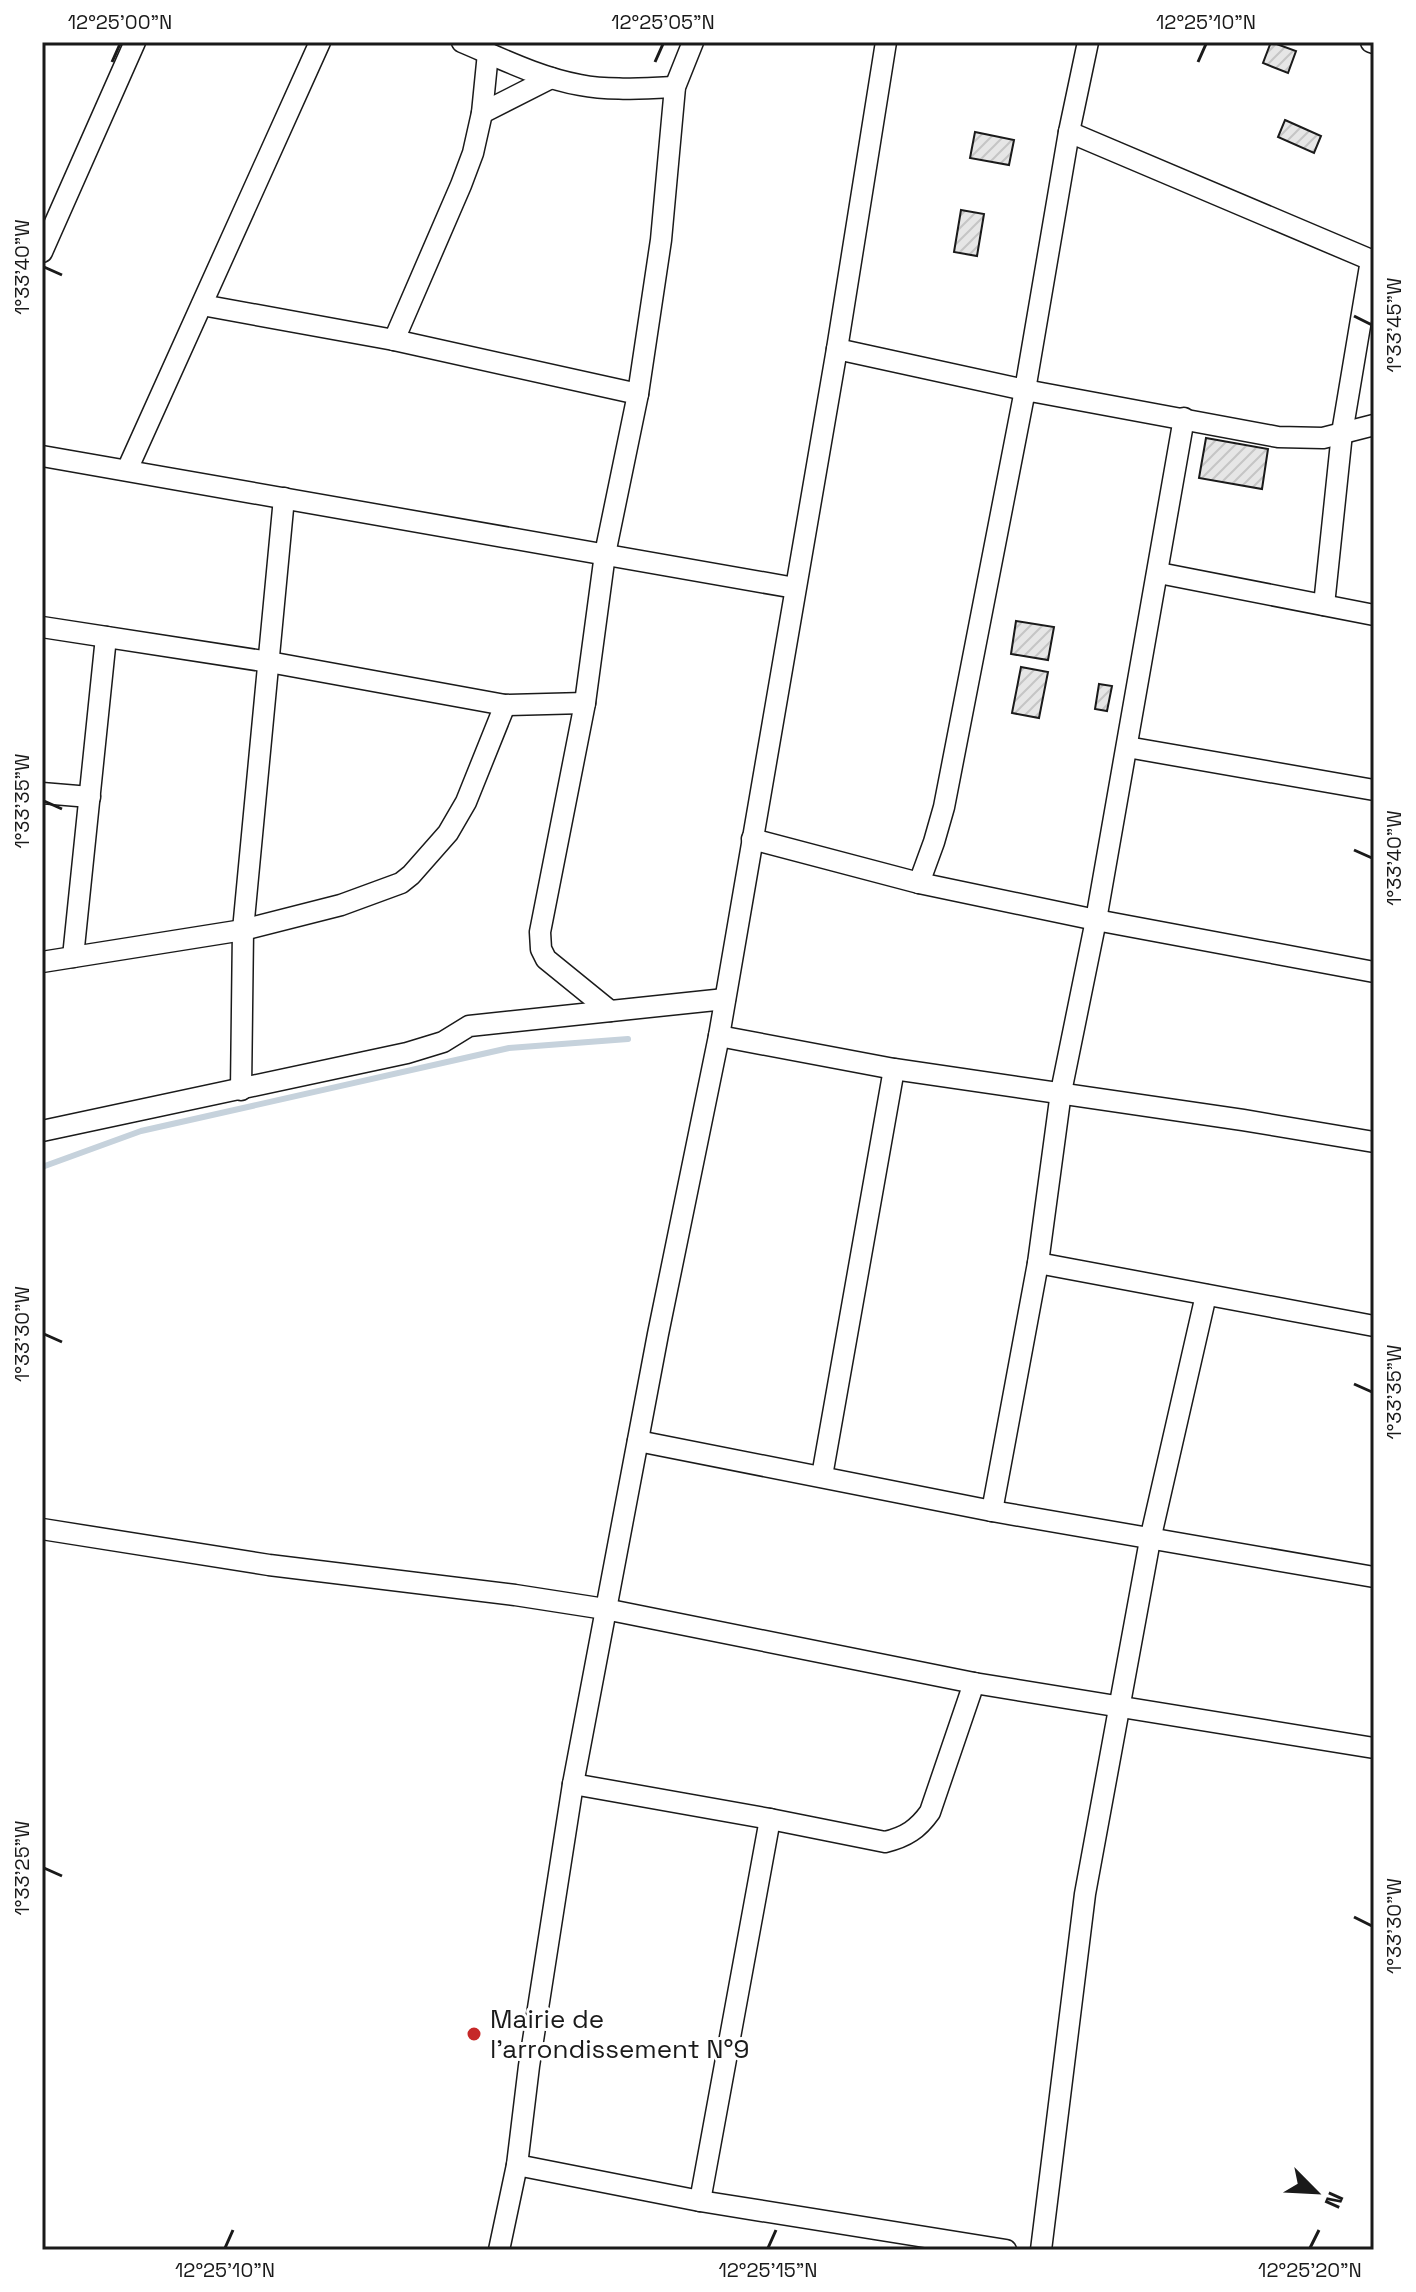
<svg xmlns="http://www.w3.org/2000/svg" width="1416" height="2292" font-family="'Space Grotesk',sans-serif">
  <style>
    .lines { fill: none; stroke-linecap: round; stroke-linejoin: round }
    .stream { stroke: #c6d2dc; stroke-width: 6 }
    .building { fill: url(#building-hatch); stroke: #1a1a1a; stroke-width: 2 }
    .street-casing { stroke: #1a1a1a; stroke-width: 23 }
    .street { stroke: #fff; stroke-width: 20 }
    .ticks { fill: none; stroke: #1a1a1a; stroke-width: 3 }
    .poi-dot { fill: #c62828; stroke: #fff; stroke-width: 3 }
    .labels { text-anchor: middle; dominant-baseline: central; stroke-width: 6; stroke-linejoin: round; paint-order: stroke }
    .poi-label { font-size: 26px; fill: #1a1a1a; stroke: #fff; text-anchor: start }
    .neatline { fill: none; stroke: #1a1a1a; stroke-width: 3 }
    .ticks-label { font-size: 20px; text-anchor: middle; fill: #1a1a1a }
  </style>
  <defs>
    <pattern id="building-hatch" width="6" height="6" patternUnits="userSpaceOnUse" patternTransform="scale(2)"><rect width="6" height="6" fill="#e6e6e6"/><path d="M-1 1l2-2M0 6l6-6M5 7l2-2" fill="none" stroke="#c5c5c5"/></pattern>
  </defs>
  <rect width="100%" height="100%" fill="#fff"/>
  <g class="lines">
    <path class="stream" d="M42 1167 141 1131 509 1048 628 1039"/>
  </g>
  <g class="building">
    <path d="M1271 42 1296 51 1288 73 1263 63Z"/>
    <path d="M1285 120 1321 136 1314 153 1278 137Z"/>
    <path d="M975 132 1014 140 1009 165 970 158Z"/>
    <path d="M961 210 984 214 977 256 954 252Z"/>
    <path d="M1206 438 1268 449 1262 489 1199 478Z"/>
    <path d="M1016 621 1054 627 1048 660 1011 654Z"/>
    <path d="M1021 667 1048 672 1039 718 1012 713Z"/>
    <path d="M1099 684 1112 686 1107 711 1095 709Z"/>
  </g>
  <g class="lines">
    <g class="street-casing">
      <g id="street">
        <path d="M462 42C500 58 540 78 580 85 611 91 644 88 675 87"/>
        <path d="M1371 42 1374 43"/>
        <path d="M482 113 551 78"/>
        <path d="M1069 132 1371 260 1342 433 1324 605"/>
        <path d="M42 252 135 42"/>
        <path d="M202 305 394 340 638 394"/>
        <path d="M394 340 461 185 473 153 482 113 488 53"/>
        <path d="M837 349 1025 390 1069 132 1088 42"/>
        <path d="M42 456 795 588"/>
        <path d="M127 470 320 42"/>
        <path d="M1159 573 1374 615"/>
        <path d="M42 627 269 662 505 705 585 703"/>
        <path d="M1127 747 1374 790"/>
        <path d="M42 793 90 797"/>
        <path d="M752 839 919 883 1096 920 1374 972"/>
        <path d="M919 883 934 842 944 807 1025 390 1278 437 1323 438 1374 425"/>
        <path d="M73 957 106 637"/>
        <path d="M42 962 243 930 341 905 401 883 411 875 448 833 466 802 505 705"/>
        <path d="M610 1011 546 959 541 949 540 932 585 703 605 554 638 394 661 240 675 87 693 42"/>
        <path d="M719 1036 894 1069 1243 1120 1374 1142"/>
        <path d="M241 1090 243 930 284 498"/>
        <path d="M42 1131 407 1053 443 1042 469 1026 725 999"/>
        <path d="M1038 1263 1374 1326"/>
        <path d="M638 1441 992 1511 1374 1577"/>
        <path d="M822 1476 894 1069"/>
        <path d="M992 1511 1038 1263 1061 1092 1096 920 1184 418"/>
        <path d="M42 1529 269 1565 515 1595 605 1609 974 1683 1374 1748"/>
        <path d="M573 1784 770 1819 885 1842C906 1837 918 1829 930 1812L974 1683"/>
        <path d="M517 2165 700 2201 1006 2250"/>
        <path d="M700 2201 770 1819"/>
        <path d="M499 2250 517 2165 529 2066 573 1784 658 1334 719 1036 837 349 886 42"/>
        <path d="M1041 2250 1085 1894 1150 1540 1206 1295"/>
      </g>
    </g>
    <use href="#street" class="street"/>
  </g>
  <path class="ticks" d="M112 62 120 44M655 62 663 44M1198 62 1206 44M44 267 62 275M1354 316 1372 325M44 801 62 809M1354 850 1372 858M44 1334 62 1342M1354 1384 1372 1392M44 1868 62 1876M1354 1917 1372 1926M225 2248 233 2230M768 2248 776 2230M1310 2248 1319 2230"/>
  <circle class="poi-dot" cx="474" cy="2034" r="8"/>
  <g class="labels">
    <g class="poi-label">
      <text x="490" y="2019">Mairie de<tspan x="490" dy="30">l'arrondissement N°9</tspan></text>
    </g>
  </g>
  <rect width="1416" height="2292" fill="none" stroke="#ffffff" stroke-width="88"/>
  <g transform="translate(1316 2192) rotate(114)" stroke="#ffffff" stroke-width="6" paint-order="stroke">
  <path d="M0-6L14 30L0 20L-14 30Z" fill="#1a1a1a"/>
  <text y="-12" font-size="22" font-weight="bold" text-anchor="middle" fill="#1a1a1a">N</text>
  </g>
  <rect x="44" y="44" width="1328" height="2204" class="neatline"/>
  <g class="ticks-label">
    <text x="120" y="29">12°25'00"N</text>
    <text x="663" y="29">12°25'05"N</text>
    <text x="1206" y="29">12°25'10"N</text>
    <text transform="translate(22 267) rotate(-90)" y="7">1°33'40"W</text>
    <text transform="translate(1394 325) rotate(-90)" y="7">1°33'45"W</text>
    <text transform="translate(22 801) rotate(-90)" y="7">1°33'35"W</text>
    <text transform="translate(1394 858) rotate(-90)" y="7">1°33'40"W</text>
    <text transform="translate(22 1334) rotate(-90)" y="7">1°33'30"W</text>
    <text transform="translate(1394 1392) rotate(-90)" y="7">1°33'35"W</text>
    <text transform="translate(22 1868) rotate(-90)" y="7">1°33'25"W</text>
    <text transform="translate(1394 1926) rotate(-90)" y="7">1°33'30"W</text>
    <text x="225" y="2277">12°25'10"N</text>
    <text x="768" y="2277">12°25'15"N</text>
    <text x="1310" y="2277">12°25'20"N</text>
  </g>
</svg>
